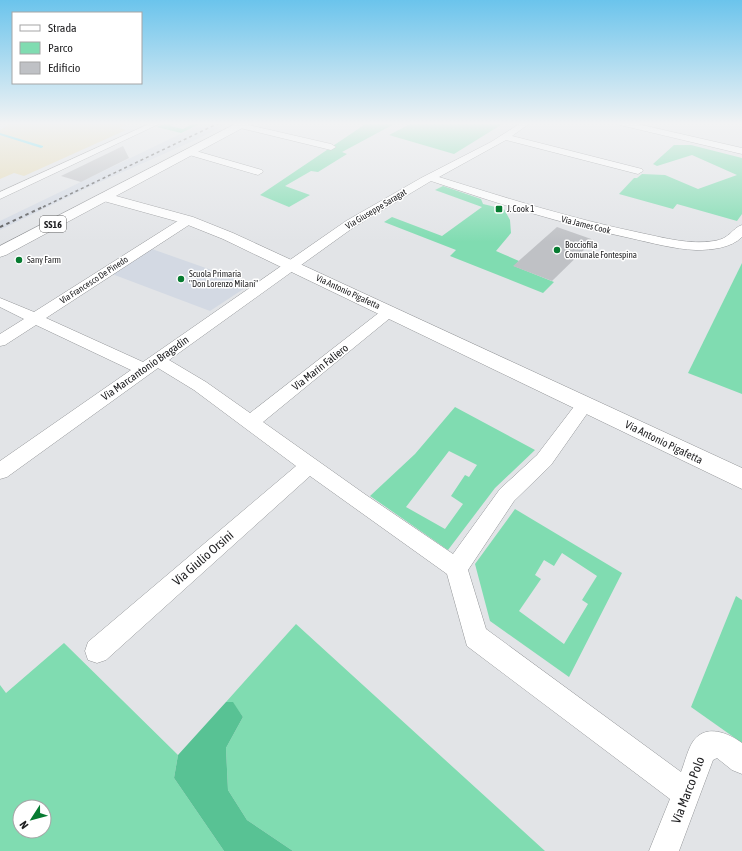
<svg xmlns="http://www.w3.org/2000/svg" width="742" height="851" font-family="'Asap Condensed',sans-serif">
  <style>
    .built { fill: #d3d9e3 }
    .green { fill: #80dcb1; fill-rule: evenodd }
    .forest { fill: #58c294 }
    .sand { fill: #e4dab5 }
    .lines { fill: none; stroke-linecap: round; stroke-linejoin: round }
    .stream { fill: #51dcf2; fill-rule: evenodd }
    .building { fill: #bfc1c5 }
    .street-casing { stroke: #939598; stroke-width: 1 }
    .secondary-casing { stroke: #939598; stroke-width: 1 }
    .primary-casing { stroke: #939598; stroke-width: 1 }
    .street { fill: #fff; fill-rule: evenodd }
    .secondary { fill: #fff; fill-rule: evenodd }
    .primary { fill: #fff; fill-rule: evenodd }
    .rail-far1 { stroke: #545557; stroke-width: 1.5; stroke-dasharray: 3 3; stroke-linecap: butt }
    .rail { stroke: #545557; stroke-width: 2; stroke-dasharray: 3.5 3.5; stroke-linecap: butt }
    .poi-dot { fill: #077b31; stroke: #fff; stroke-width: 1.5 }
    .labels { text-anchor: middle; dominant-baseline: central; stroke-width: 3; stroke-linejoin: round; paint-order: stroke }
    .far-street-label { font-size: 9px; fill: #1e1e20; stroke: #fff }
    .far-poi-label { font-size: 9px; fill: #1e1e20; stroke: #fff; text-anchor: start }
    .shield { fill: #fff; stroke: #626263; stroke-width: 1 }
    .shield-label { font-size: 10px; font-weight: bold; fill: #1e1e20 }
    .street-label { font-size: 11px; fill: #1e1e20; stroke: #fff }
    .near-street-label { font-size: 13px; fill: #1e1e20; stroke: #fff }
  </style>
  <rect width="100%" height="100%" fill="#e2e4e7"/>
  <g class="built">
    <path d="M203 123H229L193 141 91 186 0 230V221Z"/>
    <path d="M152 249 251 284 210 311 112 274Z"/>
  </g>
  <g class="green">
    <path d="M166 123H176L170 126 183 129 194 123H193H202L181 133 157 127Z"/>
    <path d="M367 123H396L342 152 347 154 318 172 311 171 285 186 310 195 289 207 260 195Z"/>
    <path d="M412 123H504L454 154 389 135Z"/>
    <path d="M674 145H691L742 158V214L737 221 677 204 673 209 619 194 634 178H637L642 174 665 175 698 189 737 175 692 155 657 166 653 164Z"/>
    <path d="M443 186 481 199 483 204 504 209 510 220 511 233 496 251 519 261 514 266 554 282 543 293 450 256 456 250 384 222 392 217 442 236 482 207 435 190Z"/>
    <path d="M742 263V394L688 373Z"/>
    <path d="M455 407 535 450 495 488 448 550 370 496 415 454ZM449 451 477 465 469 477 465 475 451 496 463 504 445 529 406 507Z"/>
    <path d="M515 509 622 573 569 677 490 621 475 564ZM562 553 597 576 582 600 588 604 564 644 519 611 541 579 535 575 544 560 554 566Z"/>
    <path d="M736 596 742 600V743L691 707Z"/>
    <path d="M296 624 545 851H293L247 820 228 790 226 748 243 717 233 703 226 702Z"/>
    <path d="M64 643 178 755 174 778 224 851H0V685L6 693ZM20 807H44V831H20Z"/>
  </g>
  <path class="forest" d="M226 702H233L243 717 226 748 228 790 247 820 293 851H224L174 778 178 755Z"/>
  <path class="sand" d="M12 123H119L126 125 119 128 126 130 24 176 14 173 0 179V130Z"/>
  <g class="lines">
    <path class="stream" d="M0 133 43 146V147L41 148 0 135Z"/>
  </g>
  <g class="building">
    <path d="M123 146 129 158 81 182 61 176Z"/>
    <path d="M557 227 594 240 552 281 513 266Z"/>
  </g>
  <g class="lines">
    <g class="street-casing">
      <g id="street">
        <path d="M151 123H161L0 199V192Z"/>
        <path d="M236 123H240L331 144 336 147 331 150 236 127 234 125Z"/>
        <path d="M521 123H530L512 136 642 169 643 171 638 174 506 140 439 177C506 198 573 219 641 233 665 238 690 245 714 241 730 239 732 228 742 225V237C731 248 712 250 696 250 674 249 652 243 630 238 562 224 496 203 431 181L354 227 169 360 206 382 250 413 385 308 390 307 395 308 397 311 395 314 263 422 366 495 453 554 500 489 537 455 579 400 585 398 591 400 594 404 591 408 551 465 514 501 468 570 486 629 681 772C685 762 688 748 694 740 707 724 728 733 742 743V774L732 770 717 758 713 760 679 851H649L670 799 467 646 447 574 310 476 106 660 97 663 88 660 85 651 88 642 296 466 194 390 158 368 7 477 0 479V461L131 370 36 325 5 345 0 346V334L24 319 0 307V298L34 312 184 217H192L194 220 192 223 46 318 143 362 346 221 421 178 491 142Z"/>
        <path d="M619 123H633L742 148V154L620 125Z"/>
        <path d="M189 149 262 170 263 172 258 175 186 154 184 152 186 150Z"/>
      </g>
    </g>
    <g class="secondary-casing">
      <path id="secondary" d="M105 193 193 217 233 233 742 468V489L223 239 183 223 100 200 98 197 100 194Z"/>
    </g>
    <g class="primary-casing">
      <path id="primary" d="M237 123H249L248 125 6 255 0 257V246Z"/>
    </g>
    <use href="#street" class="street"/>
    <use href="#secondary" class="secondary"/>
    <use href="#primary" class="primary"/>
    <path class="rail-far1" d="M43 207 219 123"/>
    <path class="rail" d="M0 227 45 206"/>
  </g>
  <linearGradient id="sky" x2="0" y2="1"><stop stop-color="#6bc4ec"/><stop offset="0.51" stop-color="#f2f3f4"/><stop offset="1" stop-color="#f2f3f4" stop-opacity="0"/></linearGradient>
  <rect width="742" height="242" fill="url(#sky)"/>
  <g class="poi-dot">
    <rect x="495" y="205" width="8" height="8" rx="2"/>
    <circle cx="557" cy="250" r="4"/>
    <circle cx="19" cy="260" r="4"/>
    <circle cx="181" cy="279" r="4"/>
  </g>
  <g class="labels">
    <g class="far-street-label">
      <text transform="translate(376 209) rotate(-31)">Via Giuseppe Saragat</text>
      <text transform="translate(586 225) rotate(14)">Via James Cook</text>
      <text transform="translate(94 280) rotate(-33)">Via Francesco De Pinedo</text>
      <text transform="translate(348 292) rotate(25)">Via Antonio Pigafetta</text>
    </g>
    <g class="far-poi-label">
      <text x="507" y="209">J. Cook 1</text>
      <text x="565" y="245">Bocciofila<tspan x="565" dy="10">Comunale Fontespina</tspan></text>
      <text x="27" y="260">Sany Farm</text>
      <text x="189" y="274">Scuola Primaria<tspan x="189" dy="10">"Don Lorenzo Milani"</tspan></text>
    </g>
    <rect class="shield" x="40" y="216" width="26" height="16" rx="3"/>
    <g class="shield-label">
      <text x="53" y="224">SS16</text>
    </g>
    <g class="street-label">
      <text transform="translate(320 367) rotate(-38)">Via Marin Faliero</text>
      <text transform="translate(145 368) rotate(-35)">Via Marcantonio Bragadin</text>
      <text transform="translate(664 442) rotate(26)">Via Antonio Pigafetta</text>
    </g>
    <g class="near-street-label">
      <text transform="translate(203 558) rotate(-41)">Via Giulio Orsini</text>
      <text transform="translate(688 790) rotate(-69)">Via Marco Polo</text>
    </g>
  </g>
  <rect x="12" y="12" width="130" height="72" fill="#ffffff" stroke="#a5a5a6"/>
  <rect x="20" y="25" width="20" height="6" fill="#ffffff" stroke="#a5a5a6"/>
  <text x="48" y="32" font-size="12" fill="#1e1e20">Strada</text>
  <rect x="20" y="42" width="20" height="12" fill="#80dcb1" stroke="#a5a5a6"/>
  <text x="48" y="52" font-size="12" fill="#1e1e20">Parco</text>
  <rect x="20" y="62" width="20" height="12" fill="#bfc1c5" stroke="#a5a5a6"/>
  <text x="48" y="72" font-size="12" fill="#1e1e20">Edificio</text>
  <g transform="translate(32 819) rotate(234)"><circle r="19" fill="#ffffff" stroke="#a5a5a6"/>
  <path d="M0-3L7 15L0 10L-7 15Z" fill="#077b31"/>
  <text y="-6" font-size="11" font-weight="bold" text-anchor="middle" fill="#1e1e20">N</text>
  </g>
</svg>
